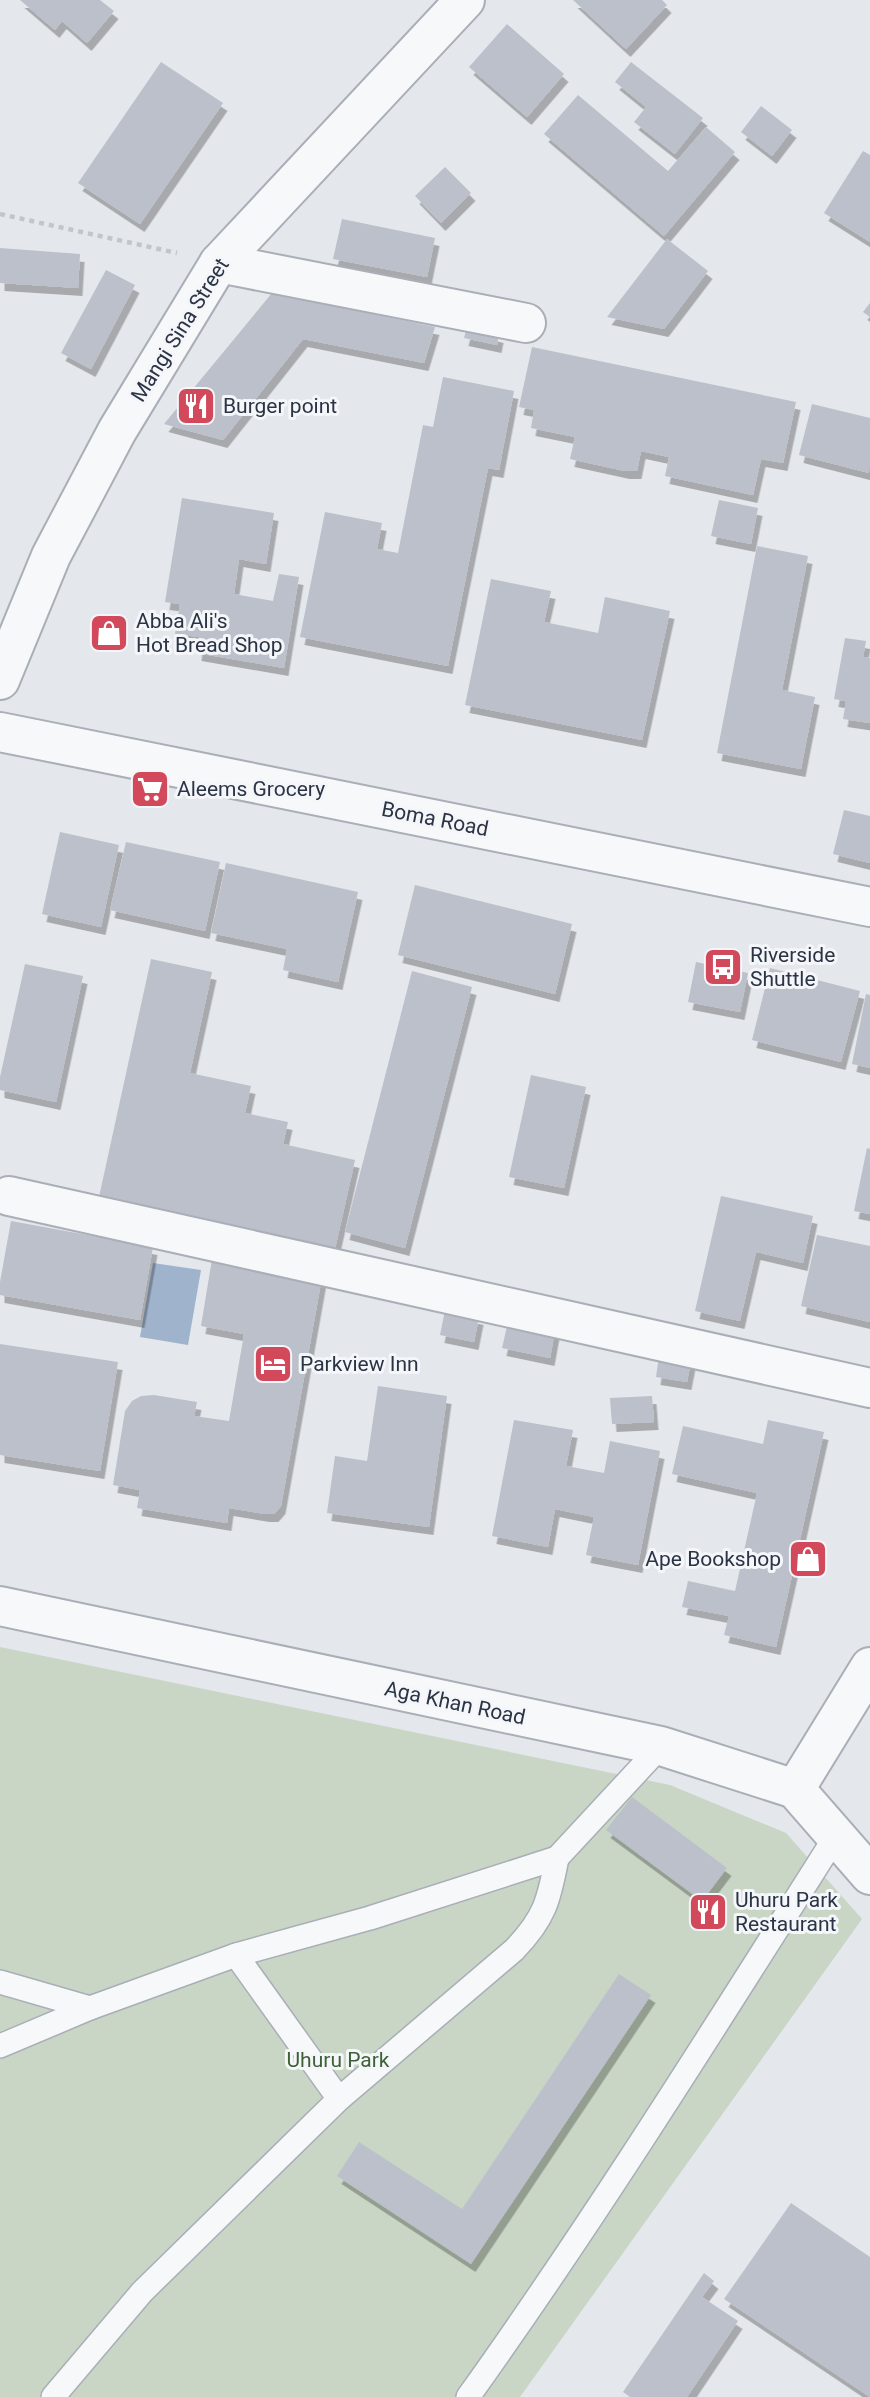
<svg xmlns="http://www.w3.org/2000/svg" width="870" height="2397" font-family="Roboto,sans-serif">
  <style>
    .green { fill: #c9d6c5 }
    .water { fill: #9fb4cc }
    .building { fill: #bbc0ca; filter: url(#shadow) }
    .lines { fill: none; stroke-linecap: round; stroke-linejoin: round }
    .lane-casing { stroke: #a9aeb7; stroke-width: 26 }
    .street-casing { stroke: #a9aeb7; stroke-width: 42 }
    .path { stroke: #c2c5cb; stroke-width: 4.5; stroke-dasharray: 5 5; stroke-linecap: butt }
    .lane { stroke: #f7f8fa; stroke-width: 23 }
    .street { stroke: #f7f8fa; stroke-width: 38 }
    .labels { text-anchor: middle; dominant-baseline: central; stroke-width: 6; stroke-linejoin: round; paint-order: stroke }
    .street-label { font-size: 21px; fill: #2b3445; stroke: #f4f6f9 }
    .poi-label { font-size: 21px; fill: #2b3445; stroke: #f4f6f9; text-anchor: start }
    .park-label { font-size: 21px; fill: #3f6138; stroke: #f4f6f9 }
  </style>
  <defs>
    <filter id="shadow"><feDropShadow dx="4.5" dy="8" stdDeviation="0" flood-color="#0004"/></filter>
  </defs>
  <rect width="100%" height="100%" fill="#e4e7ec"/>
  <path class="green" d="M0 1647 670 1785 786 1833 862 1919 520 2397H0Z"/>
  <path class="water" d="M153 1263 201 1270 188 1345 140 1337Z"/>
  <g class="building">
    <path d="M20 0H100L114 11 87 43 62 21 55 30Z"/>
    <path d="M573 0H662L667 5 626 49Z"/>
    <path d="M507 24 564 74 527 117 469 67Z"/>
    <path d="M161 62 223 103 140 224 78 183Z"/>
    <path d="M631 62 703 118 675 154 634 122 646 107 615 82Z"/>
    <path d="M578 95 668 171 706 127 735 152 664 236 544 134Z"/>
    <path d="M761 106 792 130 772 156 741 132Z"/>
    <path d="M863 151 870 155V242L824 213Z"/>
    <path d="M445 167 471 193 441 223 415 196Z"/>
    <path d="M342 219 435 238 427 277 333 259Z"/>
    <path d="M667 239 708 271 664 329 607 317Z"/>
    <path d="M0 248 80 254 78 288 0 283Z"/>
    <path d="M106 270 135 285 91 369 61 353Z"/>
    <path d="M272 293 435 327 424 363 303 339 223 440 164 424Z"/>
    <path d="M870 303V317L863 312Z"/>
    <path d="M467 327 499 335 497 345 464 338Z"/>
    <path d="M532 347 796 402 783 463 761 459 753 495 665 476 669 457 641 451 637 471H625L570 459 575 437 531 428 534 410 519 407Z"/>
    <path d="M443 377 514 391 499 470 488 468 448 666 300 637 325 512 382 523 377 549 398 553 423 425 433 427Z"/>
    <path d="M812 404 870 418 869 473 799 455Z"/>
    <path d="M182 498 274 513 266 564 239 559 234 594 273 601 279 574 299 577 284 668 197 653 199 637 175 634 180 604 165 602Z"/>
    <path d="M719 500 758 508 751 544 711 536Z"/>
    <path d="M757 546 808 556 782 690 815 697 801 769 717 753Z"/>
    <path d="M491 579 551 591 544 622 598 633 605 597 670 611 642 740 465 705Z"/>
    <path d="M845 638 866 641 863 657 870 658V723L843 719 846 701 834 699Z"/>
    <path d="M844 810 870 816V863L833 854Z"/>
    <path d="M60 832 119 845 101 927 42 914Z"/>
    <path d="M126 842 220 862 205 931 110 910Z"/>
    <path d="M226 863 358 892 338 982 283 970 287 949 211 933Z"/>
    <path d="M415 885 572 924 555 994 398 955Z"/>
    <path d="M151 959 212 972 190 1073 251 1086 245 1113 288 1122 283 1144 355 1160 335 1249 99 1197Z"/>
    <path d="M696 962 748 973 740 1012 688 1002Z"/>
    <path d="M25 964 83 976 56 1102 0 1090V1077Z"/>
    <path d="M770 968 860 991 841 1062 752 1040Z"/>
    <path d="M412 971 472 987 405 1248 345 1232Z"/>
    <path d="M866 994 870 995V1068L852 1064Z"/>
    <path d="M531 1075 586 1087 564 1188 509 1177Z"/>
    <path d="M867 1148 870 1149V1214L854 1211Z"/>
    <path d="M721 1196 813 1216 803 1263 756 1252 740 1321 695 1311Z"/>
    <path d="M11 1221 153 1247 140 1320 0 1295V1282Z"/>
    <path d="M817 1235 870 1246V1322L801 1306Z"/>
    <path d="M212 1259 322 1277 281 1506 274 1514H265L229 1508 227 1523 137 1508 140 1490 113 1485 125 1411 132 1401 141 1396 154 1395 197 1402 194 1416 229 1421 244 1334 201 1326Z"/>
    <path d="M445 1310 479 1317 474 1342 440 1335Z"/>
    <path d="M508 1322 555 1331 550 1358 502 1348Z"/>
    <path d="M0 1344 118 1362 100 1471 0 1455Z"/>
    <path d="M659 1356 691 1361 687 1382 656 1377Z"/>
    <path d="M378 1386 447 1396 429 1527 327 1513 335 1456 367 1461Z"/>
    <path d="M652 1396 654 1422 612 1424 610 1398Z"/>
    <path d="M514 1420 573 1430 566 1466 604 1473 610 1441 660 1451 638 1565 586 1555 594 1517 555 1509 548 1547 492 1536Z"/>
    <path d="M768 1420 824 1432 776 1647 724 1635 729 1616 682 1607 688 1581 735 1591 757 1493 672 1474 683 1426 763 1444Z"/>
    <path d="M632 1797 727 1868 702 1901 606 1830Z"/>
    <path d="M619 1974 651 1995 471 2264 337 2176 359 2142 462 2209Z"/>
    <path d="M791 2203 870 2257V2397L724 2299Z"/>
    <path d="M704 2273 714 2281 702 2297 738 2321 687 2397H630L623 2392Z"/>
  </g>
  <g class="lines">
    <g class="lane-casing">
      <g id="lane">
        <path d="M236 1955 339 2099"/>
        <path d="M0 1982 90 2008"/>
        <path d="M0 2046 90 2008 236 1955 370 1918 557 1858 661 1746"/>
        <path d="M53 2397 142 2292 339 2099 514 1950C545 1918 549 1900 557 1858"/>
        <path d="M468 2397C598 2215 716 2025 836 1836"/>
      </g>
    </g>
    <g class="street-casing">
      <g id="street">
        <path d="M219 263 526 323"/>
        <path d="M0 680 51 556 117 431 219 263 465 0"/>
        <path d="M0 732 870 907"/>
        <path d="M9 1196 870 1388"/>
        <path d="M0 1606 661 1746 795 1789 870 1875"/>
        <path d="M795 1789 870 1667"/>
      </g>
    </g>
    <path class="path" d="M0 214 177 253"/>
    <use href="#lane" class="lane"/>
    <use href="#street" class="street"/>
  </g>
  <defs>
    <g id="restaurant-square" transform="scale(2.0125)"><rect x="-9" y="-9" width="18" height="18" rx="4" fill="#d1495b" stroke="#f4f6f9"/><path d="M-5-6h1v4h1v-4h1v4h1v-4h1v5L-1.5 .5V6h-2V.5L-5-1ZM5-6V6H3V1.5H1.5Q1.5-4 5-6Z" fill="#fff"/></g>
    <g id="shop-square" transform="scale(2.0125)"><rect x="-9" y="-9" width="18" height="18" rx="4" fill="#d1495b" stroke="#f4f6f9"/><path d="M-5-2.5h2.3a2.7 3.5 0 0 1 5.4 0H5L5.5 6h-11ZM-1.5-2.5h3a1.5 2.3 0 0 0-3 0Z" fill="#fff"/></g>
    <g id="supermarket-square" transform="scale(2.0125)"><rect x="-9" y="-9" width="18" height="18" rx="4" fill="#d1495b" stroke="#f4f6f9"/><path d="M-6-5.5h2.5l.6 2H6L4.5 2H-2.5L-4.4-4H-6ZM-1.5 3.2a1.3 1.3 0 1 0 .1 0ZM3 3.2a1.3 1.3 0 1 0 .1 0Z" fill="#fff"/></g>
    <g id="bus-square" transform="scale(2.0125)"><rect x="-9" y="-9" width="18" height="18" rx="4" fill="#d1495b" stroke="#f4f6f9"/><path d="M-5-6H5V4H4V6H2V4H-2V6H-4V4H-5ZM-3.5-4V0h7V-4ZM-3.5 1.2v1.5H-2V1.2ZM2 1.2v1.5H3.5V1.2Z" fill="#fff"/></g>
    <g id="hotel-square" transform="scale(2.0125)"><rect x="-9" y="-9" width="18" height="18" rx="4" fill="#d1495b" stroke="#f4f6f9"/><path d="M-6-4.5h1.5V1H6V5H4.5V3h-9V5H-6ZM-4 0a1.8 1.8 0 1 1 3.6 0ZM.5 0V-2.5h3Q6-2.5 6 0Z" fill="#fff"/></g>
  </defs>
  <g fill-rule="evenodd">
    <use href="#restaurant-square" x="196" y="406"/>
    <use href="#shop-square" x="109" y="633"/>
    <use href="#supermarket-square" x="150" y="789"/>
    <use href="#bus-square" x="723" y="967"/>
    <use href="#hotel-square" x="273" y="1364"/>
    <use href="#shop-square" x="808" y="1559"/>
    <use href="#restaurant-square" x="708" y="1912"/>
  </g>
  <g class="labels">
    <g class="street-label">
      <text transform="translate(180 330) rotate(-58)">Mangi Sina Street</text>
      <text transform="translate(435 819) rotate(11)">Boma Road</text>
      <text transform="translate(455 1703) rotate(12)">Aga Khan Road</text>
    </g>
    <g class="poi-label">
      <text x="223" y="406">Burger point</text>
      <text x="136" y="621">Abba Ali's<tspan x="136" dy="24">Hot Bread Shop</tspan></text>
      <text x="177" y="789">Aleems Grocery</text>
      <text x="750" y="955">Riverside<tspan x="750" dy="24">Shuttle</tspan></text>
      <text x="300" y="1364">Parkview Inn</text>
      <text x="781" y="1559" text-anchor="end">Ape Bookshop</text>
      <text x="735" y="1900">Uhuru Park<tspan x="735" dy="24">Restaurant</tspan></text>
    </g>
    <g class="park-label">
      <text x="338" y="2060">Uhuru Park</text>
    </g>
  </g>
</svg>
